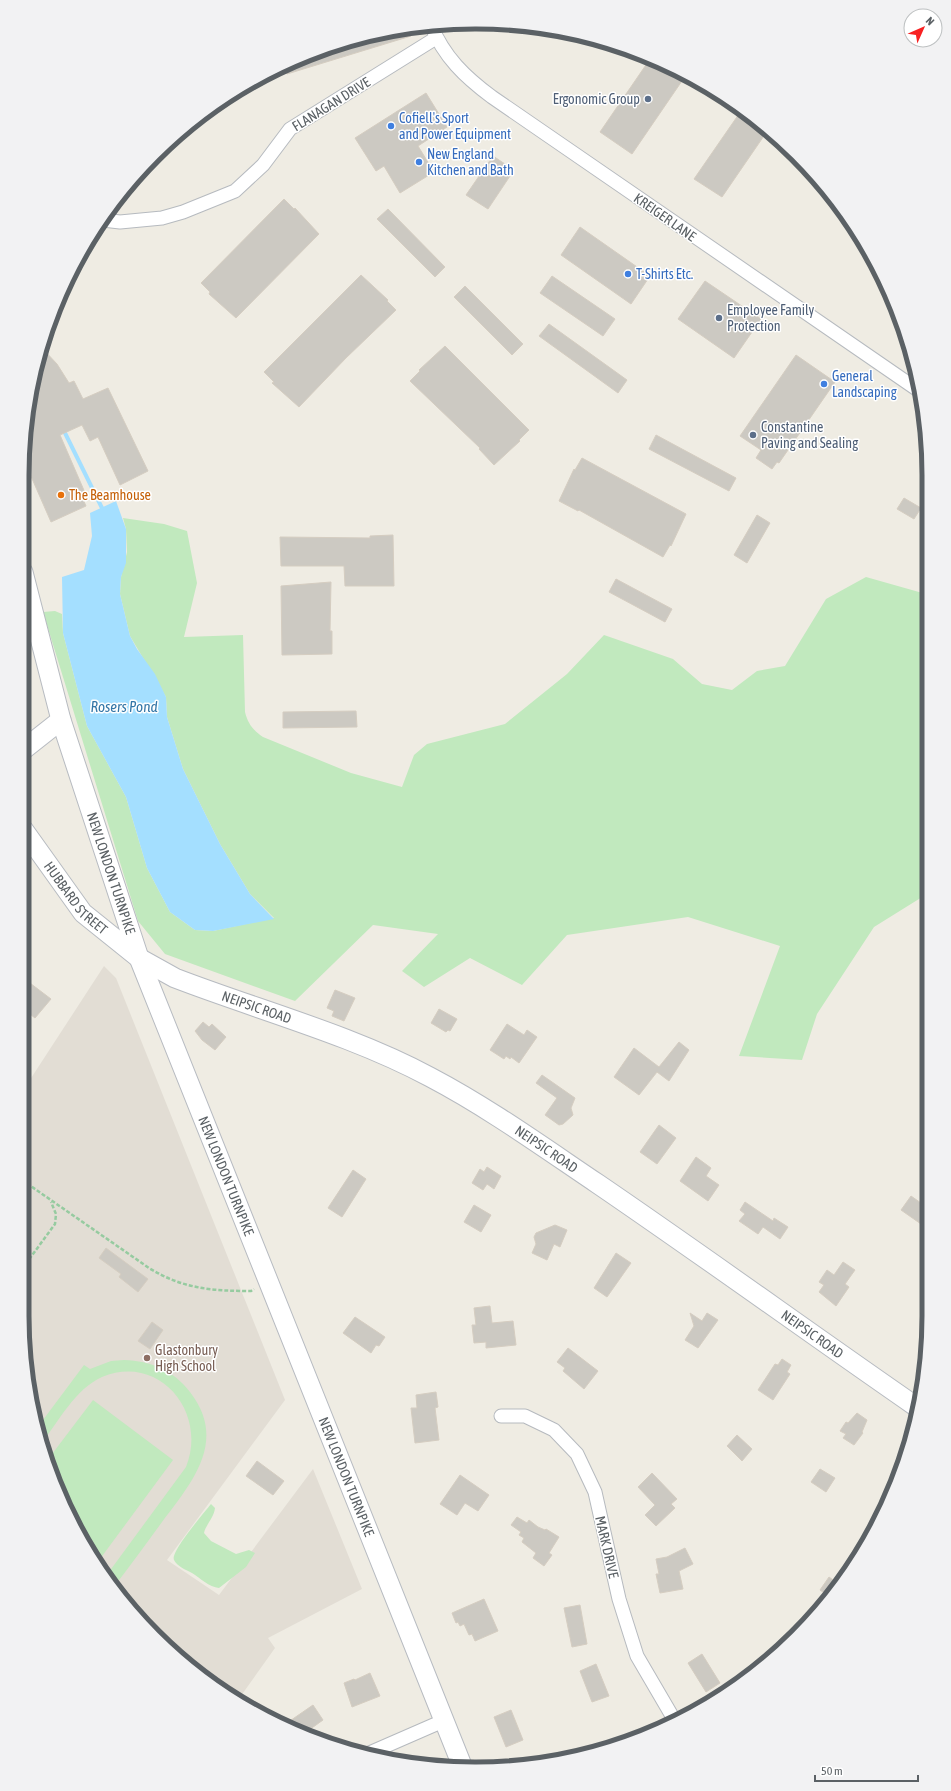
<svg xmlns="http://www.w3.org/2000/svg" width="951" height="1791" font-family="'Asap Condensed',sans-serif">
  <style>
    .commercial { fill: #fff3d9 }
    .education { fill: #e2ddd4 }
    .green { fill: #c1e9be }
    .water { fill: #a4dfff }
    .lines { fill: none; stroke-linecap: round; stroke-linejoin: round }
    .stream { stroke: #a4dfff; stroke-width: 4 }
    .building { fill: #ccc9c2; stroke: #d5cdc1 }
    .street-casing { stroke: #b6babf; stroke-width: 15 }
    .secondary-casing { stroke: #b7bbc1; stroke-width: 21 }
    .path { stroke: #96cba0; stroke-width: 2.5; stroke-dasharray: 4 2; stroke-linecap: butt }
    .street { stroke: #fff; stroke-width: 13 }
    .secondary { stroke: #fff; stroke-width: 19 }
    .service-dot { fill: #5c6f8a; stroke: #fff; stroke-width: 1.5 }
    .shop-dot { fill: #3f7fe0; stroke: #fff; stroke-width: 1.5 }
    .food-dot { fill: #e8710a; stroke: #fff; stroke-width: 1.5 }
    .education-dot { fill: #8d6e63; stroke: #fff; stroke-width: 1.5 }
    .labels { text-anchor: middle; dominant-baseline: central; stroke-width: 3; stroke-linejoin: round; paint-order: stroke }
    .service-label { font-size: 14px; fill: #4e5e75; stroke: #fff; text-anchor: start }
    .street-label { font-size: 14px; fill: #5b6165; stroke: #fff }
    .shop-label { font-size: 14px; fill: #366cbe; stroke: #fff; text-anchor: start }
    .food-label { font-size: 14px; fill: #c56008; stroke: #fff; text-anchor: start }
    .education-label { font-size: 14px; fill: #785e54; stroke: #fff; text-anchor: start }
    .water-label { font-size: 15px; font-style: italic; fill: #3376a7; stroke: #fff }
    .rim { fill: none; stroke: #5b6165; stroke-width: 5 }
  </style>
  <rect width="100%" height="100%" fill="#efece3"/>
  <path class="commercial" d="M23 676 31 708 23 713Z"/>
  <path class="education" d="M104 966 116 978 285 1400 167 1560 219 1595 313 1469 362 1589 268 1638 275 1648 238 1700 224 1693 176 1656 116 1592 83 1542 46 1461 31 1404 22 1316V1092Z"/>
  <g class="green">
    <path d="M123 518 164 524 187 531 197 583 184 637 243 635 245 712C248 724 253 730 263 737L351 773 402 787 414 755 427 744 505 724 567 674 604 635 673 659 702 684 732 690 757 671 785 666 826 599 866 577 926 594 927 894 874 927 817 1014 802 1060 739 1056 780 946 688 917 567 935 522 985 470 958 424 987 402 971 438 934 373 925 295 1001 165 954 138 921 43 612 55 611 62 614 63 633 87 726 126 797 147 868 170 912 195 930 213 931 274 918 250 894 220 844 183 769 167 717 166 697 130 636 120 594 121 577 127 552 126 529Z"/>
    <path d="M124 1360C151 1361 173 1370 190 1392 228 1441 192 1482 162 1522 146 1544 130 1566 113 1588L106 1576 186 1467C208 1412 159 1353 102 1377 75 1389 59 1421 41 1444L37 1428 84 1365 90 1369 111 1361Z"/>
    <path d="M93 1400 173 1460 97 1563 83 1542 46 1462Z"/>
    <path d="M211 1504 215 1508C214 1518 206 1524 204 1533L211 1541 236 1554 249 1550 255 1553 246 1567 219 1588C209 1587 200 1578 192 1573 186 1570 177 1566 174 1560 170 1552 204 1513 211 1504Z"/>
  </g>
  <path class="water" d="M116 501 126 529V563L121 577 120 594 130 636 137 649 155 674 166 697 167 717 183 769 220 844 250 894 274 919 213 931 195 930 170 912 147 868 126 797 87 726 63 633 62 577 84 570 92 536 90 513Z"/>
  <g class="lines">
    <path class="stream" d="M65 433 102 508"/>
  </g>
  <g class="building">
    <path d="M409 29 411 36 287 74 284 65 358 38Z"/>
    <path d="M650 59 686 75 632 154 600 132Z"/>
    <path d="M426 93 447 127 418 146 434 172 400 193 384 166 376 171 355 138Z"/>
    <path d="M741 111 768 130 722 197 694 179Z"/>
    <path d="M493 156 514 170 488 209 466 195Z"/>
    <path d="M284 199 294 209 295 208 319 234 236 318 209 294 210 292 201 283Z"/>
    <path d="M388 209 445 267 435 277 377 219Z"/>
    <path d="M580 227 650 276 631 304 561 255Z"/>
    <path d="M361 275 388 300 387 301 396 310 346 358 299 407 272 383 274 382 264 372Z"/>
    <path d="M552 276 615 319 603 336 540 293Z"/>
    <path d="M705 281 761 319 734 358 678 319Z"/>
    <path d="M465 286 523 344 512 355 454 297Z"/>
    <path d="M549 324 627 380 618 393 539 336Z"/>
    <path d="M445 346 529 430 519 440 520 441 494 465 479 449 480 448 410 381 420 371 419 370Z"/>
    <path d="M42 348 57 364 69 383 74 381 83 399 108 388 148 471 120 485 98 437 90 441 82 425 60 435 86 495 82 497 86 506 51 522 23 458V446L38 358Z"/>
    <path d="M796 355 835 382 779 463 777 462 772 469 756 458 761 450 740 436Z"/>
    <path d="M656 435 736 478 729 491 649 449Z"/>
    <path d="M582 458 686 514 671 546 670 545 663 557 579 510 578 511 559 501 574 469 575 470Z"/>
    <path d="M904 498 921 508 914 519 897 509Z"/>
    <path d="M757 515 770 523 747 563 734 555Z"/>
    <path d="M393 535 394 586H345L344 566H281L280 537 370 538V536Z"/>
    <path d="M616 579 672 609 665 622 609 592Z"/>
    <path d="M331 582 330 631H332V654L282 655 281 586Z"/>
    <path d="M356 711 357 727 283 728V712Z"/>
    <path d="M22 977 51 999 35 1018 22 1008Z"/>
    <path d="M335 990 355 998 344 1021 332 1016 334 1011 327 1008Z"/>
    <path d="M439 1009 457 1019 450 1031 448 1030 446 1032 431 1023Z"/>
    <path d="M203 1022 209 1027 212 1024 226 1037 215 1050 202 1040 195 1031Z"/>
    <path d="M507 1024 524 1035 527 1030 537 1037 519 1063 511 1057 510 1059 506 1056 504 1059 490 1050Z"/>
    <path d="M679 1042 689 1050 669 1081 657 1072 639 1095 614 1077 634 1048 659 1067Z"/>
    <path d="M542 1075 575 1098 571 1108 573 1115 563 1124 559 1125 545 1115 557 1098 536 1083Z"/>
    <path d="M659 1125 676 1138 657 1164 640 1152Z"/>
    <path d="M696 1157 711 1168 706 1176 719 1185 708 1201 680 1181Z"/>
    <path d="M487 1167 501 1176 494 1189 487 1184 483 1190 472 1183 480 1169 484 1172Z"/>
    <path d="M353 1170 366 1179 342 1217 328 1208Z"/>
    <path d="M911 1196 928 1208V1214L921 1224 901 1210Z"/>
    <path d="M745 1202 773 1221 774 1218 788 1227 780 1239 763 1227 758 1234 739 1221 745 1214 740 1210Z"/>
    <path d="M474 1205 491 1215 481 1232 464 1222Z"/>
    <path d="M555 1225 567 1230 560 1247 554 1244 547 1260 532 1253 536 1244 534 1237 536 1233Z"/>
    <path d="M106 1248 148 1279 138 1292 119 1277 121 1274 99 1258Z"/>
    <path d="M616 1253 631 1263 607 1297 594 1288Z"/>
    <path d="M843 1262 855 1270 845 1284 849 1287 836 1306 819 1292 824 1285 819 1282 827 1270 834 1275Z"/>
    <path d="M490 1306 492 1323 513 1321 516 1345 486 1348V1342L474 1343 472 1325H476L474 1308Z"/>
    <path d="M690 1313 702 1321 707 1313 718 1320 698 1348 685 1340 694 1326Z"/>
    <path d="M355 1317 385 1337 379 1346 376 1345 371 1353 343 1333Z"/>
    <path d="M152 1322 163 1330 150 1349 138 1341Z"/>
    <path d="M568 1348 598 1371 584 1389 563 1371 565 1368 557 1362Z"/>
    <path d="M782 1359 791 1365 787 1372 790 1374 773 1400 758 1390 775 1364 778 1365Z"/>
    <path d="M436 1392 438 1407 435 1408 439 1440 415 1443 411 1408H417L416 1395Z"/>
    <path d="M857 1413 867 1420 862 1432 863 1433 854 1445 843 1438 846 1434 840 1431 846 1422 848 1423Z"/>
    <path d="M737 1435 752 1449 742 1461 727 1446Z"/>
    <path d="M257 1461 284 1481 273 1495 246 1476Z"/>
    <path d="M820 1469 835 1478 826 1492 811 1482Z"/>
    <path d="M652 1473 677 1499 671 1504 675 1508 656 1526 645 1515 655 1505 638 1487Z"/>
    <path d="M460 1475 489 1495 478 1511 465 1503 457 1515 440 1504Z"/>
    <path d="M517 1517 527 1523 529 1520 538 1527 545 1530 546 1529 559 1537 549 1553 552 1555 544 1566 533 1558 536 1553 522 1542 524 1538 519 1535 521 1532 511 1525Z"/>
    <path d="M685 1548 693 1564 679 1571 683 1589 660 1593 656 1574H659L656 1559 667 1557Z"/>
    <path d="M829 1577 840 1585 830 1597 820 1590Z"/>
    <path d="M484 1599 498 1631 475 1641 472 1634 469 1635 464 1624 460 1626 458 1622 456 1623 452 1613Z"/>
    <path d="M580 1605 587 1644 572 1647 564 1608Z"/>
    <path d="M702 1654 720 1683 706 1692 688 1663Z"/>
    <path d="M596 1664 609 1696 592 1702 580 1671Z"/>
    <path d="M370 1673 380 1696 352 1707 344 1683 354 1679 355 1680Z"/>
    <path d="M313 1705 323 1720 302 1735 284 1725Z"/>
    <path d="M511 1710 523 1740 506 1747 494 1717Z"/>
  </g>
  <g class="lines">
    <g class="street-casing">
      <g id="street">
        <path d="M431 25C444 57 465 77 492 97L918 390"/>
        <path d="M103 220 120 222 162 218 183 212 235 191 263 165 290 129 436 38"/>
        <path d="M501 1416H525L554 1430 577 1454 595 1492 619 1599 637 1656 675 1721"/>
        <path d="M365 1755 443 1721"/>
      </g>
    </g>
    <g class="secondary-casing">
      <g id="secondary">
        <path id="s1" d="M23 572 61 720 139 958 463 1768"/>
        <path d="M23 750 61 720"/>
        <path id="s2" d="M23 829 83 913 139 958 175 978C258 1010 352 1035 430 1077 489 1108 543 1147 598 1184 705 1257 811 1334 918 1408"/>
      </g>
    </g>
    <g class="path">
      <path d="M22 1180 149 1268C183 1289 213 1291 251 1291L254 1289"/>
      <path d="M22 1269 55 1224 56 1214 51 1202"/>
    </g>
    <use href="#street" class="street"/>
    <use href="#secondary" class="secondary"/>
  </g>
  <g class="service-dot">
    <circle cx="648" cy="99" r="4"/>
    <circle cx="719" cy="318" r="4"/>
    <circle cx="753" cy="435" r="4"/>
  </g>
  <g class="shop-dot">
    <circle cx="391" cy="126" r="4"/>
    <circle cx="419" cy="162" r="4"/>
    <circle cx="628" cy="274" r="4"/>
    <circle cx="824" cy="384" r="4"/>
  </g>
  <circle class="food-dot" cx="61" cy="495" r="4"/>
  <circle class="education-dot" cx="147" cy="1358" r="4"/>
  <g class="labels">
    <g class="service-label">
      <text x="640" y="99" text-anchor="end">Ergonomic Group</text>
      <text x="727" y="310">Employee Family<tspan x="727" dy="16">Protection</tspan></text>
      <text x="761" y="427">Constantine<tspan x="761" dy="16">Paving and Sealing</tspan></text>
    </g>
    <g class="street-label">
      <text transform="translate(331 104) rotate(-32)">FLANAGAN DRIVE</text>
      <text transform="translate(665 217) rotate(35)">KREIGER LANE</text>
      <text stroke="none"><textPath href="#s1" startOffset="314">NEW LONDON TURNPIKE</textPath></text>
      <text stroke="none"><textPath href="#s2" startOffset="87">HUBBARD STREET</textPath></text>
      <text stroke="none"><textPath href="#s2" startOffset="303">NEIPSIC ROAD</textPath></text>
      <text stroke="none"><textPath href="#s2" startOffset="627">NEIPSIC ROAD</textPath></text>
      <text stroke="none"><textPath href="#s1" startOffset="638">NEW LONDON TURNPIKE</textPath></text>
      <text stroke="none"><textPath href="#s2" startOffset="951">NEIPSIC ROAD</textPath></text>
      <text stroke="none"><textPath href="#s1" startOffset="962">NEW LONDON TURNPIKE</textPath></text>
      <text transform="translate(607 1547) rotate(77)">MARK DRIVE</text>
    </g>
    <g class="shop-label">
      <text x="399" y="118">Cofiell's Sport<tspan x="399" dy="16">and Power Equipment</tspan></text>
      <text x="427" y="154">New England<tspan x="427" dy="16">Kitchen and Bath</tspan></text>
      <text x="636" y="274">T-Shirts Etc.</text>
      <text x="832" y="376">General<tspan x="832" dy="16">Landscaping</tspan></text>
    </g>
    <g class="food-label">
      <text x="69" y="495">The Beamhouse</text>
    </g>
    <g class="education-label">
      <text x="155" y="1350">Glastonbury<tspan x="155" dy="16">High School</tspan></text>
    </g>
    <g class="water-label">
      <text x="124" y="706">Rosers Pond</text>
    </g>
  </g>
  <path d="M0 0H951V1791H0ZM475 29H476A446 446 0 0 1 922 475V1316A446 446 0 0 1 476 1762H475A446 446 0 0 1 29 1316V475A446 446 0 0 1 475 29Z" fill="#f2f2f3" fill-rule="evenodd"/>
  <path class="rim" d="M475 29H476A446 446 0 0 1 922 475V1316A446 446 0 0 1 476 1762H475A446 446 0 0 1 29 1316V475A446 446 0 0 1 475 29Z"/>
  <g transform="translate(923 28) rotate(45)"><circle r="19" fill="#ffffff" stroke="#bdc0c1"/>
  <path d="M0-3L7 15L0 10L-7 15Z" fill="#f82122"/>
  <text y="-6" font-size="11" font-weight="bold" text-anchor="middle" fill="#5b6165">N</text>
  </g>
  <path d="M815 1775v6h103v-6" fill="none" stroke="#5b6165" stroke-width="2"/>
  <text x="821" y="1775" font-size="12" fill="#5b6165" stroke="#ffffff" stroke-width="3" paint-order="stroke">50 m</text>
</svg>
